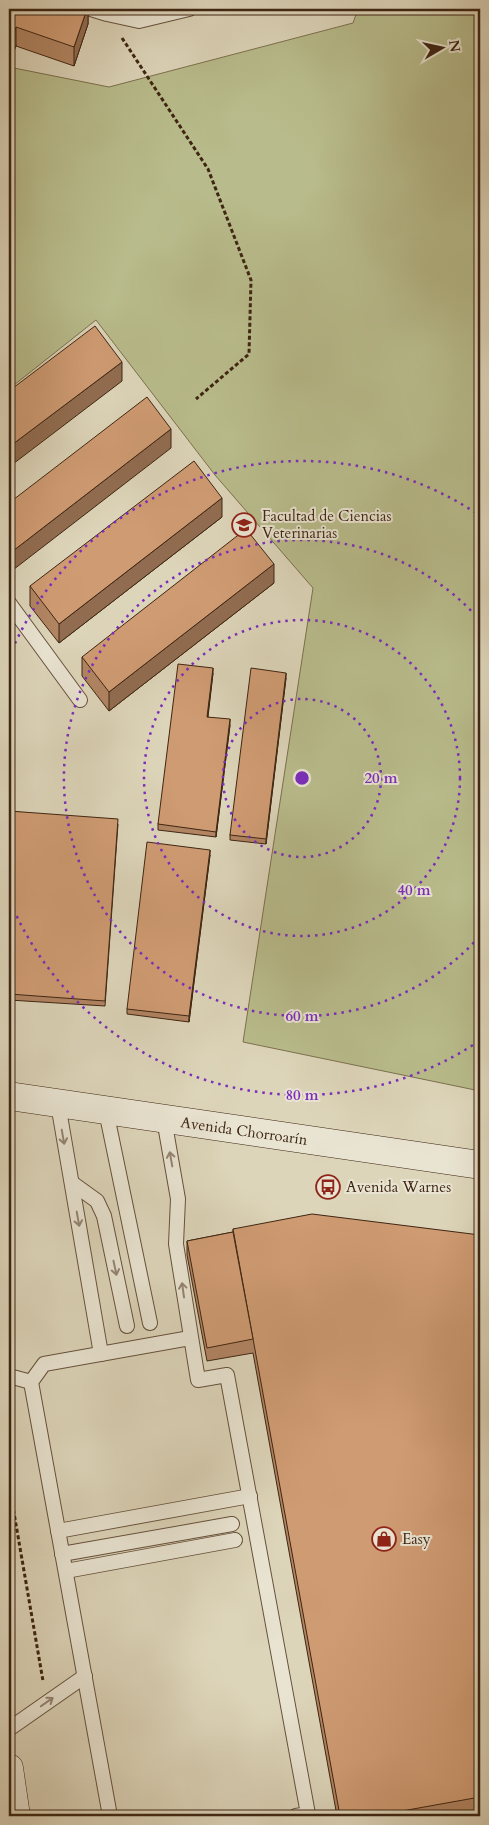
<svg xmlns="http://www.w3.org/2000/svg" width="489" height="1825" font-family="Cardo,serif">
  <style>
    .green { fill: #b8bb8b; stroke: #7b704e }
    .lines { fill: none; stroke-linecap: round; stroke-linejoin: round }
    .lane-casing { stroke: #66513c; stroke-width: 16 }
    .secondary-casing { stroke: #3e2512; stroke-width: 29 }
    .path { stroke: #3e2512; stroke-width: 3; stroke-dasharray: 4 2.5; stroke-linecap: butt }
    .lane { stroke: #e9e4d2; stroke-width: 14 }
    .secondary { stroke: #e9e4d2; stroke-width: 28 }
    .wall { fill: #b28563; stroke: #3e2512 }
    .shaded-wall { fill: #916c50; stroke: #3e2512 }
    .building { fill: #cf9b73; stroke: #3e2512 }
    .oneway { stroke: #948472 }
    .ring { fill: none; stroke: #7b2cbf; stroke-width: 2.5; stroke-dasharray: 2.5 5 }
    .labels { text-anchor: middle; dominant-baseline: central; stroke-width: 4; stroke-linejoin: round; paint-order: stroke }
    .poi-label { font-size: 15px; fill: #3e2512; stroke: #e9e4d2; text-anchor: start }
    .street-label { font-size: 15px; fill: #3e2512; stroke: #e9e4d2 }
    .centre { fill: #7b2cbf; stroke: #e9e4d2; stroke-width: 2.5 }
    .ring-label { font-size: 15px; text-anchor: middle; font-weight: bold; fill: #7b2cbf; stroke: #e9e4d2; stroke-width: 4; stroke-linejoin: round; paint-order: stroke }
  </style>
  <rect width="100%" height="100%" fill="#ddd5ba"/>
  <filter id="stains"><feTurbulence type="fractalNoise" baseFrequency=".004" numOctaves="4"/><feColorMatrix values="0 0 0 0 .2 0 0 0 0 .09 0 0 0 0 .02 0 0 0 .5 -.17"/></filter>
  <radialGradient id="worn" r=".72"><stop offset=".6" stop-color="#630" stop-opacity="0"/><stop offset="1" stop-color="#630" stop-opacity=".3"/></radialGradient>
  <path class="green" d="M358 9H480V1091L243 1042 313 588 215 475 96 320 9 389V67L109 87 353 23Z"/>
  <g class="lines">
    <g class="lane-casing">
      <g id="lane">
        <path d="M91 9 107 14 139 21 189 9"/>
        <path d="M9 603 80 700"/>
        <path d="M58 1104 101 1354"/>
        <path d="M106 1111 150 1323"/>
        <path d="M164 1119 178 1199 176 1244 198 1380 227 1375 308 1814 296 1816"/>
        <path d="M72 1183 97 1201 104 1216 127 1326"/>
        <path d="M9 1376 31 1382"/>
        <path d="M58 1531 250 1496"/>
        <path d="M62 1554 232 1524"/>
        <path d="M66 1571 235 1540"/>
        <path d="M9 1729 85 1676"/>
        <path d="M110 1816 31 1382 44 1364 190 1338"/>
      </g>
    </g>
    <g class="secondary-casing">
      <g id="secondary">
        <path d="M9 1096 480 1165"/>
        <path d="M9 1768 16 1816"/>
      </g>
    </g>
    <g class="path">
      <path d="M122 38 208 169 251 280 249 354 196 399"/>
      <path d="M9 1484 43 1681"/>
    </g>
    <use href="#lane" class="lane"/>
    <use href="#secondary" class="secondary"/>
  </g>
  <g class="wall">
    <path d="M9 9H88V24L74 66 16 46Z"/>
    <path d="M222 517 59 643 30 606V586Z"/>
    <path d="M274 583 109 711 82 676V657Z"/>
    <path d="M213 673 208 717 230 725 216 837 158 830V824Z"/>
    <path d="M286 678 266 844 230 840V835Z"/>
    <path d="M9 811 118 824 105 1006 9 1000Z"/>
    <path d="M210 855 189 1022 127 1014V1009Z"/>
    <path d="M233 1229 480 1235V1813L464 1816H337L253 1353 207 1361 187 1255V1241L233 1232Z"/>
  </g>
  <g class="shaded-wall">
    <path d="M87 9H88V24L74 66V47Z"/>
    <path d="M16 27V46L9 65V46Z"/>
    <path d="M122 362V381L9 467V447Z"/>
    <path d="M171 429V448L9 573V554Z"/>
    <path d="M222 498V517L59 643V624Z"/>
    <path d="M274 564V583L109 711V692Z"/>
    <path d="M213 668V673L207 722V717Z"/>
    <path d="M286 673V678L266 844V839Z"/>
    <path d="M230 719V725L216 837V832Z"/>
    <path d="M210 850V855L189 1022V1016Z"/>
  </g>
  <g class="building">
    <path d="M9 9H87L74 47 16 27 9 46Z"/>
    <path d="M95 326 122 362 9 447V391Z"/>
    <path d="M147 397 171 429 9 554V503Z"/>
    <path d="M194 461 222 498 59 624 30 586Z"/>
    <path d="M246 529 274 564 109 692 82 657Z"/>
    <path d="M178 664 213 668 207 717 230 719 216 832 158 824Z"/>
    <path d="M251 668 286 673 266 839 230 835Z"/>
    <path d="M9 811 118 819 105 1001 9 994Z"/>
    <path d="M147 842 210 850 189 1016 127 1009Z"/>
    <path d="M312 1214 480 1235V1797L374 1816H340L233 1229Z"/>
    <path d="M233 1232 253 1339 207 1348 187 1241Z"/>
  </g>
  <defs><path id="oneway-shaft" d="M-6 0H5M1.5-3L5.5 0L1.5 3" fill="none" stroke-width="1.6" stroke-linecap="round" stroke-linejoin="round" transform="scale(1.25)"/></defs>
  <g class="oneway">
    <use href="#oneway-shaft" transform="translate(63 1137) rotate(80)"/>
    <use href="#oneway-shaft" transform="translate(171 1159) rotate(-100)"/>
    <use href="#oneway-shaft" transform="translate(78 1219) rotate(80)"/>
    <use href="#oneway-shaft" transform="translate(115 1268) rotate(78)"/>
    <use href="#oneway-shaft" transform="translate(183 1290) rotate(-98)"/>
    <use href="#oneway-shaft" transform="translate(47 1702) rotate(-35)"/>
  </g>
  <g class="ring">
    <circle cx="302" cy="778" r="79"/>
    <circle cx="302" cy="778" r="158"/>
    <path d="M479 937A238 238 0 1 1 479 619"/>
    <path d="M479 1041A317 317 0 0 1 9 899M9 657A317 317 0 0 1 479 515"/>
  </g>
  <defs>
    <g id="university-ring" transform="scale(1.25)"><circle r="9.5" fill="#e9e4d2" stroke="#8f2418" stroke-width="1.5"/><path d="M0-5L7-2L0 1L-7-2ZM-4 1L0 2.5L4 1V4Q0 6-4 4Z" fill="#8f2418"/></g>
    <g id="bus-ring" transform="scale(1.25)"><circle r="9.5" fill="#e9e4d2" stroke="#8f2418" stroke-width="1.5"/><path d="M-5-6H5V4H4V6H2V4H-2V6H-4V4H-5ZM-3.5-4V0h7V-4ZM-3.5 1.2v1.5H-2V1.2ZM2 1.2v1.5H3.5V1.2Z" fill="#8f2418"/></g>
    <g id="shop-ring" transform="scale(1.25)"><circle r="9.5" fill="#e9e4d2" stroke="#8f2418" stroke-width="1.5"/><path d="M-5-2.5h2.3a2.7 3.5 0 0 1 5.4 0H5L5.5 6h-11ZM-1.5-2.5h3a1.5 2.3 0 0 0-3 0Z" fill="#8f2418"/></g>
  </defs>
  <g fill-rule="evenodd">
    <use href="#university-ring" x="244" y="525"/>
    <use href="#bus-ring" x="328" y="1187"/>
    <use href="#shop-ring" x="384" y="1539"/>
  </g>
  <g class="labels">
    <g class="poi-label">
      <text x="262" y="516">Facultad de Ciencias<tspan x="262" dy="17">Veterinarias</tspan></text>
      <text x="346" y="1187">Avenida Warnes</text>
      <text x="402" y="1539">Easy</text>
    </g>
    <g class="street-label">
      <text transform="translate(244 1131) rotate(8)">Avenida Chorroarín</text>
    </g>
  </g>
  <circle cx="302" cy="778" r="8" class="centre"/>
  <g class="ring-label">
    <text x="381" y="783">20 m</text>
    <text x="414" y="895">40 m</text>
    <text x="302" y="1021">60 m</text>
    <text x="302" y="1100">80 m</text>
  </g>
  <rect width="489" height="1825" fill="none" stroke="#ddd5ba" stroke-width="30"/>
  <rect x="10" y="10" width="469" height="1805" fill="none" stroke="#3e2512" stroke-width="2.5"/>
  <rect x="15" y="15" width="459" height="1795" fill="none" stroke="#3e2512"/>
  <g transform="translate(442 48) rotate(81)" stroke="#e9e4d2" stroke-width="4" paint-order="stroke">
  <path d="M0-4L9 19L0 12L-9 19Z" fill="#3e2512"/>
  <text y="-8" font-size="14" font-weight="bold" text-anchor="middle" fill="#3e2512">N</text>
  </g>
  <rect width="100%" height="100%" filter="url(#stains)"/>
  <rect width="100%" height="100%" fill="url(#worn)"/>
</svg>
